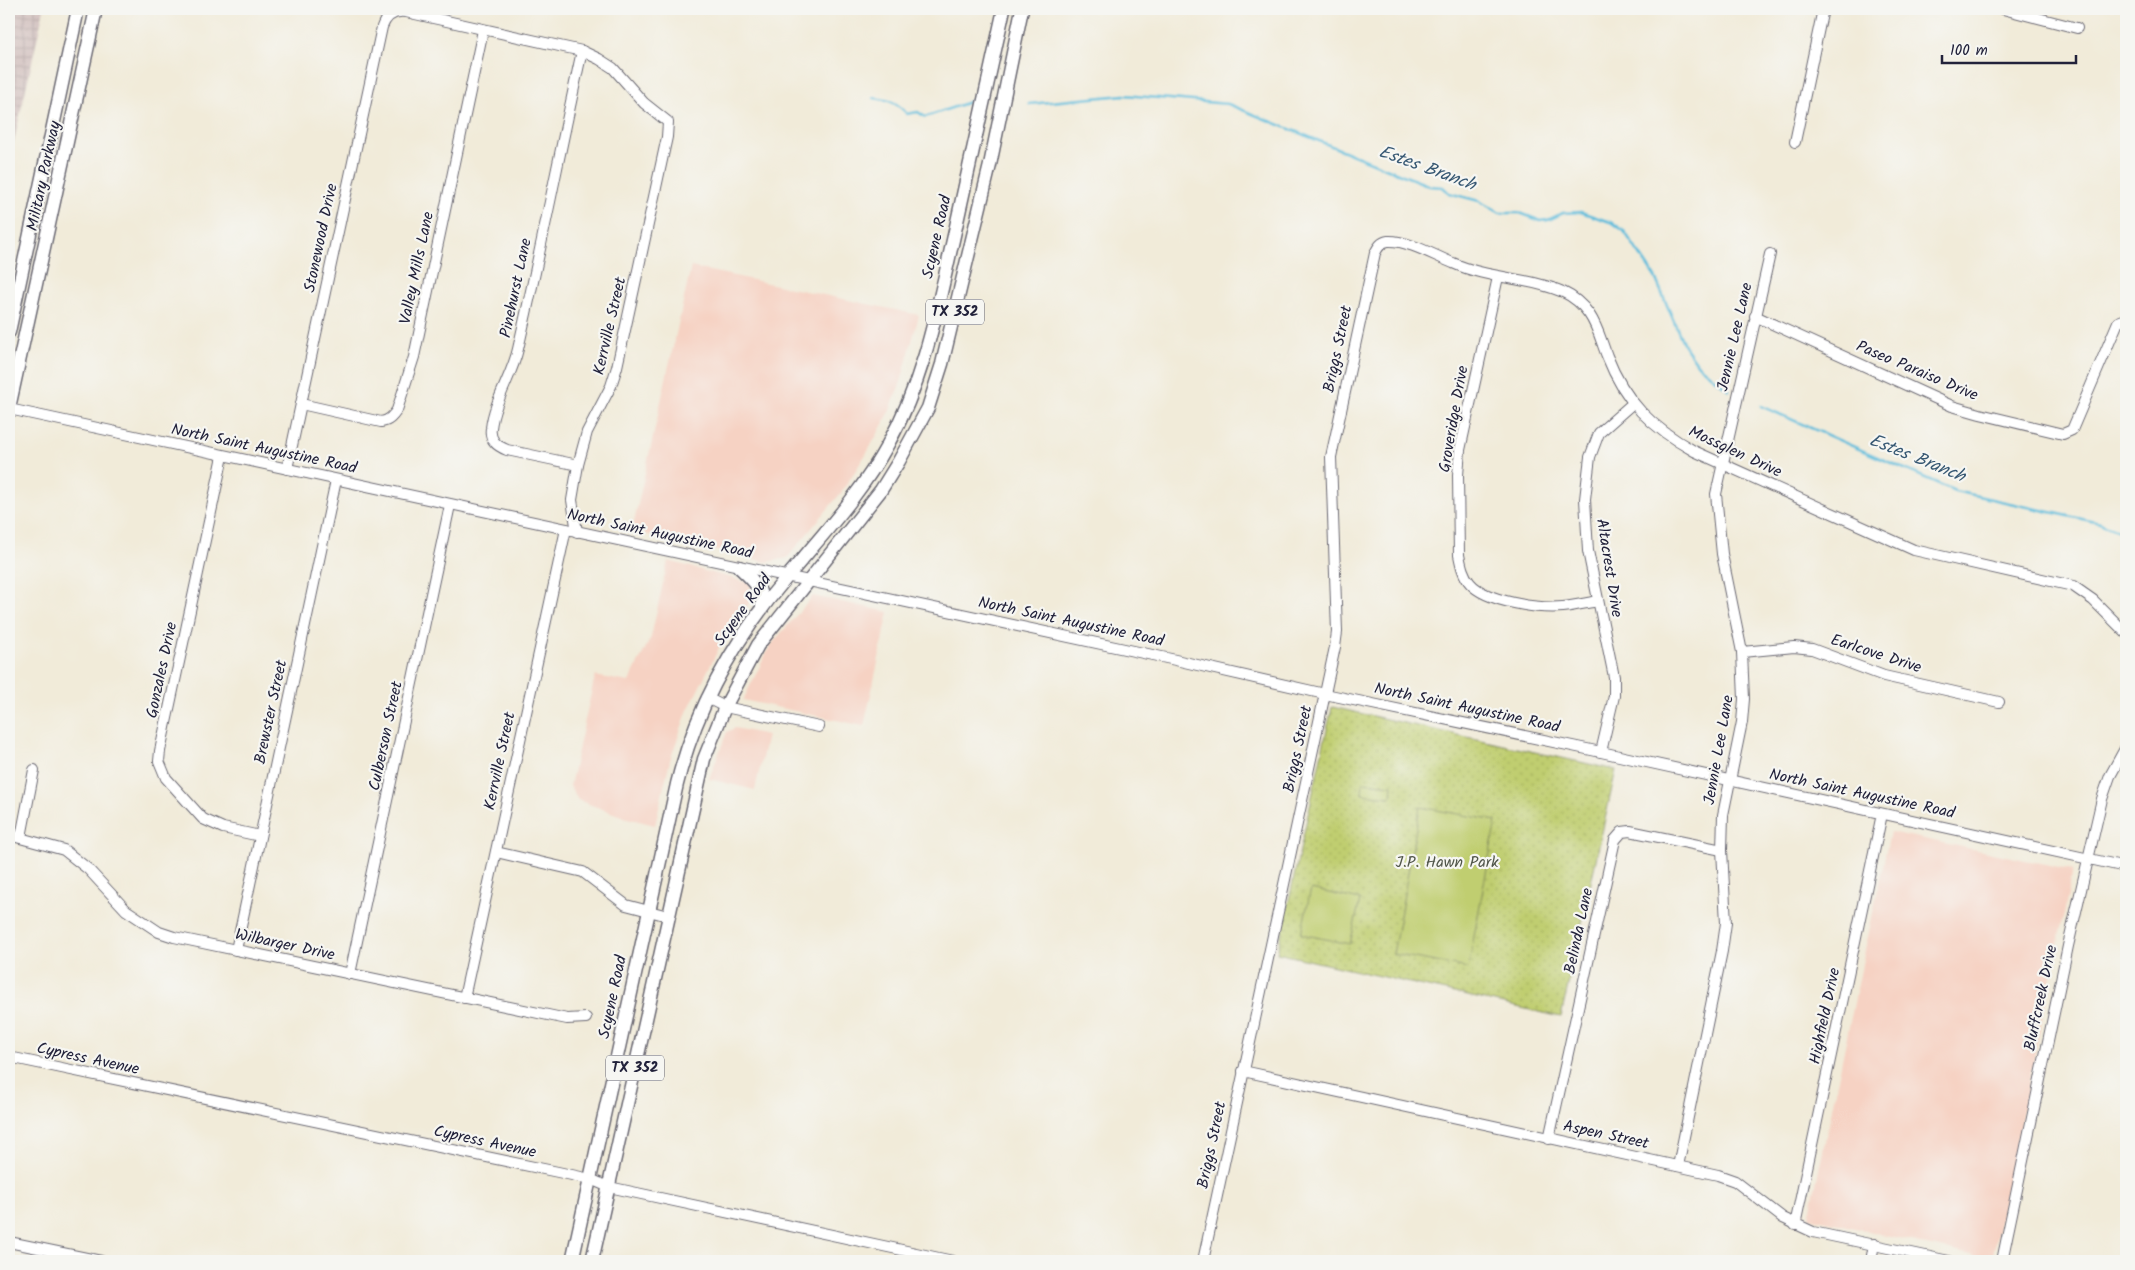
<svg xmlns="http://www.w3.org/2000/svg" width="2135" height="1270" font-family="Kalam,sans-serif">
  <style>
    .built { fill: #f6d2c3 }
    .industrial { fill: url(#industrial-grid) }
    .grass { fill: url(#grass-dots); stroke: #717855 }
    .garden { fill: #c0ce6f; stroke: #717855 }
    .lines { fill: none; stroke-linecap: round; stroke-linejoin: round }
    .stream { stroke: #5ebddc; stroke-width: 2.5 }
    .minor-casing { stroke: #6a6872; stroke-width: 12 }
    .major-casing { stroke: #6a6872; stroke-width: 15 }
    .minor { stroke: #fff; stroke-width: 10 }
    .major { stroke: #fff; stroke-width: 12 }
    .labels { text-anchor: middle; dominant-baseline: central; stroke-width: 4.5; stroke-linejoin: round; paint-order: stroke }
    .shield { fill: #f6f6f2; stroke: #626272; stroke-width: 1 }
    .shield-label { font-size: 15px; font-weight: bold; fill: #22223b }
    .street-label { font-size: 16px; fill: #22223b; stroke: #f6f6f2 }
    .park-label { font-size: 16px; fill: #51564b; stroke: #f6f6f2 }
    .water-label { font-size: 18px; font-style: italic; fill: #375873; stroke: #f6f6f2 }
  </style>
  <defs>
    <pattern id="industrial-grid" width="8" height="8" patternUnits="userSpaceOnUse" patternTransform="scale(1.25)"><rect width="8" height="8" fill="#d1bfbd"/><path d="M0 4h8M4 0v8" fill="none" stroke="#b3a4a3"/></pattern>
    <pattern id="grass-dots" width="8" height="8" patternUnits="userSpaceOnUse" patternTransform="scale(1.25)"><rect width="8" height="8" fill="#c0ce6f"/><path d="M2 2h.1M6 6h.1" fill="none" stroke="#a5b161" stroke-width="1.8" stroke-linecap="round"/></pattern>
  </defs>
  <rect width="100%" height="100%" fill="#f6f6f2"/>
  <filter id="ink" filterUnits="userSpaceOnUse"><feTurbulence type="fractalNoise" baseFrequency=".02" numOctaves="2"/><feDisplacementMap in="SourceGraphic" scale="10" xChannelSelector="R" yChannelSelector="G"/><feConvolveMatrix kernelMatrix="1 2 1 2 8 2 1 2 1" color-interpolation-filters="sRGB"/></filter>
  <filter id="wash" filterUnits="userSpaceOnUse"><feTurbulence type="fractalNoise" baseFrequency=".0096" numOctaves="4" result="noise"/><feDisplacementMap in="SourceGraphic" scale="20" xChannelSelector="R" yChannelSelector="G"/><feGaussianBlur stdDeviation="1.12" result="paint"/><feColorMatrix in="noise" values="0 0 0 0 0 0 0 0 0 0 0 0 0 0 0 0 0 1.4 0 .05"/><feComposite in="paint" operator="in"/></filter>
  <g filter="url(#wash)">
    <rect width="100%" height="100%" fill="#f1ebd9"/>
    <g class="built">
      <path d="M691 267 919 315 901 382 888 415 868 451 841 493 787 558 766 562 632 531Z"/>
      <path d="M668 561 750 583 752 599 725 636 687 712 670 760 655 825 627 818 578 800 570 786 595 676 629 682 651 637Z"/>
      <path d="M813 596 889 612 864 726 743 700 770 646Z"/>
      <path d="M735 728 767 735 755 790 709 779 727 732Z"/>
      <path d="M1890 832 2073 870 1992 1260 1809 1217Z"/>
    </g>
    <path class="industrial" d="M9 9H44L9 163Z"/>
    <path class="grass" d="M1332 707 1616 770 1561 1017 1277 953Z"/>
    <g class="garden">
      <path d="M1363 782 1392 785 1391 797 1362 794Z"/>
      <path d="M1420 807 1496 821 1468 968 1393 954Z"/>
      <path d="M1311 889 1360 900 1350 944 1301 934Z"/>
    </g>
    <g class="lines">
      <g class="stream">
        <path d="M874 98C889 100 897 102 907 114L918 112 925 117 978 99"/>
        <path d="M1029 104 1124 95 1228 104 1430 186 1443 187 1449 193 1479 201 1500 213H1520L1541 221 1548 220 1563 213 1581 212 1613 223 1624 231 1655 277 1684 345 1698 365 1729 390"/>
        <path d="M1761 406 1955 491 2100 523 2126 534"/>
      </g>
    </g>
  </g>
  <g filter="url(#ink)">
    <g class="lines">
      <g class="minor-casing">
        <g id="minor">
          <path d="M2003 9 2077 28"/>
          <path d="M1795 142 1823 9"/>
          <path d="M1498 277 1460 450 1458 475 1459 555C1461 565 1463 575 1470 583 1486 602 1539 609 1563 607 1574 606 1586 603 1598 601"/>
          <path d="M1755 316 1952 406 1980 414 2063 434 2072 430 2118 322 2126 319"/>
          <path d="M301 404 381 422C389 421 393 416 397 410L414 357 483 30"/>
          <path d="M9 409 1171 659 1325 694 1601 752 2126 867"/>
          <path d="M223 456 160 751 159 761 166 778 203 819 223 828 260 836"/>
          <path d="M578 465 507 450C497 446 489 440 491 428 494 401 512 376 518 349 541 250 560 150 582 51"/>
          <path d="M287 469 382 27C386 16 394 10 406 12L582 51 599 59 613 68 644 103 668 122 667 137 617 367 611 386 587 432 578 465 572 500 577 532"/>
          <path d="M1742 652 1794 647 1812 649 1884 676 1999 702"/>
          <path d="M707 698 725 707 819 727"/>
          <path d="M1601 752 1614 696V677L1588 551 1585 499 1590 457 1599 433 1633 403"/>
          <path d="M9 835 64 850 88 869 126 910 159 932 174 937 567 1019 586 1018"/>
          <path d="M21 837 34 770"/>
          <path d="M496 852 583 872 626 905 668 916"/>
          <path d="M236 950 336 480"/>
          <path d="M350 974 450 505"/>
          <path d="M464 998 566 529"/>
          <path d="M9 1057 558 1172 590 1179 609 1187 953 1261"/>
          <path d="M1243 1071 1718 1175 1735 1181 1783 1218 1813 1232 1949 1261"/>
          <path d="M1549 1139 1615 840 1622 832 1630 831 1722 850"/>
          <path d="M1678 1166 1722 951 1726 923 1722 850 1723 815 1742 722 1744 699 1742 652 1722 554 1716 494 1770 254"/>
          <path d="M1795 1225 1882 814"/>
          <path d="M9 1242 101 1261"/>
          <path d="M1203 1261 1335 647 1337 632 1331 457 1375 253C1378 247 1381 242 1388 241 1408 240 1435 256 1453 263 1488 279 1528 277 1563 292 1574 297 1582 304 1589 314 1598 327 1601 341 1607 356 1625 402 1651 427 1694 451L1914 550 2073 586 2093 600 2126 633"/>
          <path d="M1871 1261 1874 1244"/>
          <path d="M2002 1261 2068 946 2102 799 2110 776 2126 747"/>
        </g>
      </g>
      <g class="major-casing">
        <g id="major">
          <path d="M9 332 78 9"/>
          <path d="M9 408 96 9"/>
          <path d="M739 567C752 579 764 589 762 608"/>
          <path d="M572 1261 677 784C696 707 735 638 787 577 823 534 861 494 888 444 924 380 937 310 953 240 970 163 987 86 1004 9"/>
          <path d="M592 1261 704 759 725 707 758 645 881 490 899 461 928 408 942 364 990 165 1022 9"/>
        </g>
      </g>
      <use href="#minor" class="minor"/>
      <use href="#major" class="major"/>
    </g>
  </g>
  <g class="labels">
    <g class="shield">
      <rect x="926" y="299.5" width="58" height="25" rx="4"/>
      <rect x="606" y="1055.5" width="58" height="25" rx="4"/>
    </g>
    <g class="shield-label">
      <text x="955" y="312">TX 352</text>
      <text x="635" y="1068">TX 352</text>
    </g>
    <g class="street-label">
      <text transform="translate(44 176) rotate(-78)">Military Parkway</text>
      <text transform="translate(937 237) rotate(-77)">Scyene Road</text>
      <text transform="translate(321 238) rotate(-78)">Stonewood Drive</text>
      <text transform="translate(417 268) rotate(-78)">Valley Mills Lane</text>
      <text transform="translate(516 288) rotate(-78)">Pinehurst Lane</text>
      <text transform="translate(610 326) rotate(-77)">Kerrville Street</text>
      <text transform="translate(1735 337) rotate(-77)">Jennie Lee Lane</text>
      <text transform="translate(1338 349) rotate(-78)">Briggs Street</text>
      <text transform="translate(1917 371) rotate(23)">Paseo Paraiso Drive</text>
      <text transform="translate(1454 419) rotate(-80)">Groveridge Drive</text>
      <text transform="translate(264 449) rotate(12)">North Saint Augustine Road</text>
      <text transform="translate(1735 452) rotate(25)">Mossglen Drive</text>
      <text transform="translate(660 534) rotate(12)">North Saint Augustine Road</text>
      <text transform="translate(1609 568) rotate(81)">Altacrest Drive</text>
      <text transform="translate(743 610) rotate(-54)">Scyene Road</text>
      <text transform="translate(1071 622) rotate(12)">North Saint Augustine Road</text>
      <text transform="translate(1876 654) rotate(18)">Earlcove Drive</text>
      <text transform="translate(162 670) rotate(-78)">Gonzales Drive</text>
      <text transform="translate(1467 708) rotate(12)">North Saint Augustine Road</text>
      <text transform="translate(271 712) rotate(-78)">Brewster Street</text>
      <text transform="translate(386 736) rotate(-78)">Culberson Street</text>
      <text transform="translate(1298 749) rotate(-78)">Briggs Street</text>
      <text transform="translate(1719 750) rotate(-80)">Jennie Lee Lane</text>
      <text transform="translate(500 761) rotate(-78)">Kerrville Street</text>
      <text transform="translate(1862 794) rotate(12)">North Saint Augustine Road</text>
      <text transform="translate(1579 931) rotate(-78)">Belinda Lane</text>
      <text transform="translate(285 945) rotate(12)">Wilbarger Drive</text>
      <text transform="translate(613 997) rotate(-78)">Scyene Road</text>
      <text transform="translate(2041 998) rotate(-78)">Bluffcreek Drive</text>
      <text transform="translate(1825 1016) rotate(-78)">Highfield Drive</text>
      <text transform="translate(88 1059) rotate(12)">Cypress Avenue</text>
      <text transform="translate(1606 1135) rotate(12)">Aspen Street</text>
      <text transform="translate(485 1142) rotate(12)">Cypress Avenue</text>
      <text transform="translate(1212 1145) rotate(-78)">Briggs Street</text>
    </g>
    <g class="park-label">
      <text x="1447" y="862">J.P. Hawn Park</text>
    </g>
    <g class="water-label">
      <text transform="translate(1427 169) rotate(20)">Estes Branch</text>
      <text transform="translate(1917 459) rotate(22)">Estes Branch</text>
    </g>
  </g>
  <rect width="2135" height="1270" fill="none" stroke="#f6f6f2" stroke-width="30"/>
  <path d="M1942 55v8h134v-8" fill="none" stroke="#22223b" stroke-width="2.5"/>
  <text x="1950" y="55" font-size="15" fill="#22223b" stroke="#f6f6f2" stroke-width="4" paint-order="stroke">100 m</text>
</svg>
